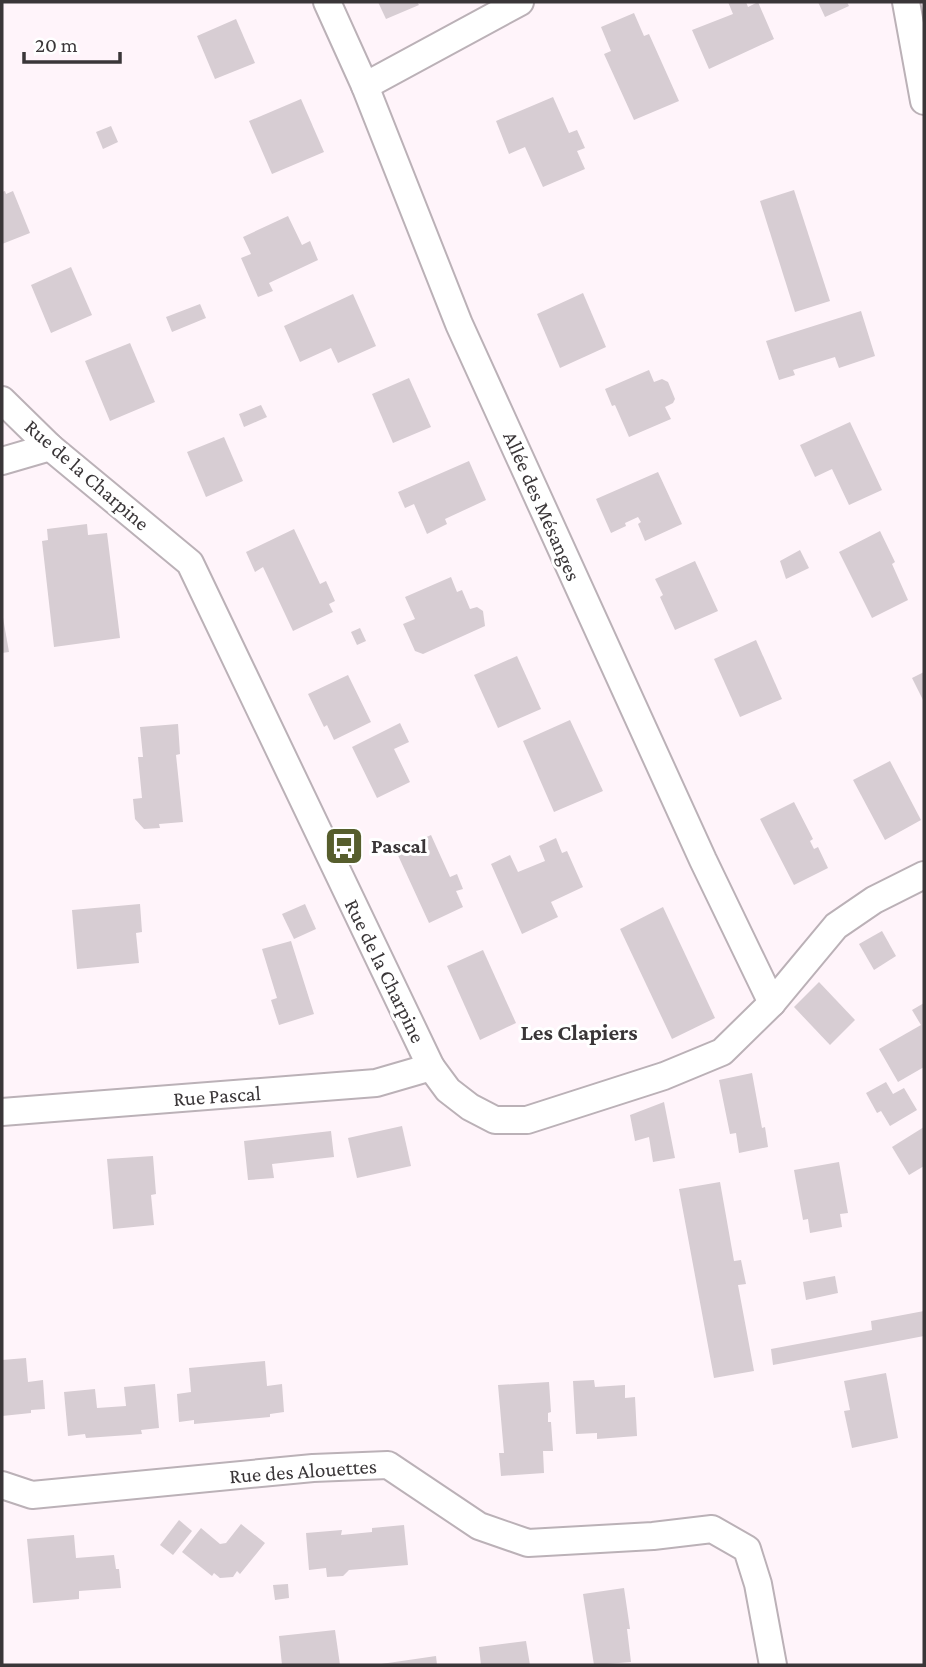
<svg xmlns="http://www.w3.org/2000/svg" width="926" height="1667" font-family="'Crimson Pro',serif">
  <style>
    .building { fill: #d7cdd3 }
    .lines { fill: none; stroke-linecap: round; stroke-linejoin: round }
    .street-casing { stroke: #bbb1b7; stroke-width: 30 }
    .street { stroke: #fff; stroke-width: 26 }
    .labels { text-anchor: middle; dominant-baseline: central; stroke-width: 6; stroke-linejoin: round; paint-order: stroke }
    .street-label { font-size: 21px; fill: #3a3638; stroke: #fff }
    .poi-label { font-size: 21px; font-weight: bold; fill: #3a3638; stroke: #fff; text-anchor: start }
    .neighbourhood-label { font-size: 23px; font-weight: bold; fill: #3a3638; stroke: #fff }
  </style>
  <rect width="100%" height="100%" fill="#fff4fa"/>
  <g class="building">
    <path d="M378 2H417L419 5 386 19Z"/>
    <path d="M728 2H746L748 7 758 2 774 39 709 69 692 30 733 14Z"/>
    <path d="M818 2H847L849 6 825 17Z"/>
    <path d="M634 13 644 36 649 34 679 101 634 120 604 54 611 51 601 27Z"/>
    <path d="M236 19 255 63 215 79 197 36Z"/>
    <path d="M553 97 569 133 577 130 585 148 577 151 585 169 543 187 525 147 509 154 496 121Z"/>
    <path d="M301 99 324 152 272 174 249 121Z"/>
    <path d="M111 126 118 142 103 149 96 132Z"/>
    <path d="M794 190 830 301 795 312 760 201Z"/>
    <path d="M5 191 6 194 13 191 30 233 2 244V192Z"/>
    <path d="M288 216 302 245 310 241 318 260 269 283 273 291 258 297 241 258 251 254 243 237Z"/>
    <path d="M71 267 92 315 51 333 31 285Z"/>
    <path d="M583 293 606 347 560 368 537 314Z"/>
    <path d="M353 294 376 346 338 363 331 348 300 362 284 326Z"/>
    <path d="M200 304 206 318 172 332 166 317Z"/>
    <path d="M861 311 875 356 839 368 835 357 793 370 795 375 779 380 766 341Z"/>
    <path d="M130 343 155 402 110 421 85 361Z"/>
    <path d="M649 370 654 382 662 379 668 382 675 399 673 403 665 407 671 419 629 437 615 405 612 406 605 389Z"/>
    <path d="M409 378 431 427 393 443 372 394Z"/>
    <path d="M261 405 267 417 244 427 239 414Z"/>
    <path d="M850 422 882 490 849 505 832 469 815 477 800 445Z"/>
    <path d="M224 437 243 481 206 497 187 452Z"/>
    <path d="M469 461 486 500 445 519 447 524 427 534 414 504 405 508 398 492Z"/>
    <path d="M658 472 682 524 645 541 638 524 641 522 638 517 625 523 626 526 611 533 596 499Z"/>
    <path d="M87 524 88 535 107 533 120 638 54 647 42 541 48 540 47 529Z"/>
    <path d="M294 529 320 584 326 581 335 601 329 604 333 612 293 631 263 567 255 572 246 552Z"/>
    <path d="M880 531 895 562 892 564 908 600 872 618 839 552Z"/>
    <path d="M800 550 809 568 786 579 780 561Z"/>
    <path d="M695 561 718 611 675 630 660 597 663 595 655 579Z"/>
    <path d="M451 577 457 592 462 590 470 609 477 607 483 611 485 626 423 654 415 651 403 624 415 619 405 597Z"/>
    <path d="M2 612 9 652 2 653Z"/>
    <path d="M360 628 366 641 357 645 351 632Z"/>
    <path d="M756 640 782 699 740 717 714 659Z"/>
    <path d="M517 656 541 709 498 728 474 675Z"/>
    <path d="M924 672V702L912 678Z"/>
    <path d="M348 675 371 722 334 740 327 725 324 727 308 694Z"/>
    <path d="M570 720 603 791 554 812 523 741Z"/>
    <path d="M400 723 409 742 394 749 410 782 377 798 352 747Z"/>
    <path d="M178 724 180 754 176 755 183 822 159 824 160 828 144 829 135 819 133 799 142 798 138 757H143L140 727Z"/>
    <path d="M890 761 921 820 885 840 853 780Z"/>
    <path d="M794 802 813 839 810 841 814 849 818 847 828 868 794 885 760 819Z"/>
    <path d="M431 835 450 877 457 874 463 889 456 891 463 907 429 923 396 851Z"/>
    <path d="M556 838 562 853 567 851 583 887 551 902 558 917 522 934 491 864 510 855 518 872 545 861 539 846Z"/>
    <path d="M140 904 142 932 136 933 139 963 77 969 72 910Z"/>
    <path d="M305 904 316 929 294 939 282 914Z"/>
    <path d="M663 907 715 1018 672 1039 620 929Z"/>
    <path d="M882 931 896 956 874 970 859 944Z"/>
    <path d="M291 941 314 1014 279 1025 271 1000 277 998 262 949Z"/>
    <path d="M483 950 516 1023 480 1040 447 966Z"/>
    <path d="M819 982 855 1020 830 1045 794 1007Z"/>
    <path d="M924 1003V1067L898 1082 879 1049 921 1025 912 1010Z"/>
    <path d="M752 1073 762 1128 765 1127 768 1147 739 1153 736 1133 730 1134 719 1080Z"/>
    <path d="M886 1082 893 1094 904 1088 917 1110 890 1126 881 1111 877 1113 866 1093Z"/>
    <path d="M664 1102 675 1158 653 1162 649 1137 635 1141 630 1115Z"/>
    <path d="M402 1126 411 1166 357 1178 348 1138Z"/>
    <path d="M924 1127V1166L909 1175 892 1147Z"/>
    <path d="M331 1131 334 1157 272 1164 274 1178 248 1180 244 1141Z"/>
    <path d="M153 1156 156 1194 151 1195 154 1225 113 1229 107 1159Z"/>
    <path d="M839 1162 848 1213 840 1214 842 1227 810 1233 808 1219 803 1220 794 1170Z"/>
    <path d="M720 1182 734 1261 741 1260 746 1284 738 1285 754 1371 714 1378 679 1189Z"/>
    <path d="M835 1276 838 1293 806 1300 803 1282Z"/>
    <path d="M924 1311V1336L773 1365 771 1349 872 1330 871 1321Z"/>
    <path d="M26 1358 28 1382 43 1380 45 1409 31 1410V1413L2 1416V1360Z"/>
    <path d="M265 1361 267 1386 282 1384 284 1412 270 1414V1417L194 1424V1420L179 1422 177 1394 191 1392 189 1368Z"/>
    <path d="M886 1373 898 1438 852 1448 844 1411 850 1410 844 1381Z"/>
    <path d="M594 1380 595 1387 625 1385V1398L635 1397 637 1436 597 1439V1433L576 1434 573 1381Z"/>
    <path d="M549 1382 551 1412 548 1413V1422H551L553 1451H543L544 1473 501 1476 499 1453H504L498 1385Z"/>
    <path d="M155 1384 159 1428 141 1430 142 1434 129 1435 86 1438 85 1434 68 1436 64 1392 95 1389 97 1408 126 1406 124 1387Z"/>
    <path d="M179 1520 192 1531 173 1555 160 1545Z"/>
    <path d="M241 1524 265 1543 240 1574 237 1571 233 1577 220 1578 214 1573 212 1576 182 1552 201 1528 220 1544 226 1543Z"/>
    <path d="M404 1525 408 1565 349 1570 343 1576 327 1577 326 1568 309 1570 306 1533 342 1530 341 1535 372 1532V1528Z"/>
    <path d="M74 1535 76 1558 114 1555 116 1569H119L121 1588 79 1591V1599L33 1603 27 1539Z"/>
    <path d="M288 1584 289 1598 275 1600 273 1585Z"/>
    <path d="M624 1588 630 1629H627L631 1662 594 1665 583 1594Z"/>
    <path d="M335 1630 340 1665H282L279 1636Z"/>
    <path d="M526 1641 530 1665H481L479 1647Z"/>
    <path d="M436 1656 437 1665H381V1664Z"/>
  </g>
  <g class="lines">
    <g class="street-casing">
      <g id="street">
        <path d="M327 2 365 86 459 324 703 860 772 1003"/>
        <path d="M906 2 924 101"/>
        <path d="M365 86 520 2"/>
        <path d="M2 400 50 447 190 563 431 1067 448 1090 470 1107 495 1120H527L664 1076 722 1052 772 1003 836 926 874 900 924 875"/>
        <path d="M2 461 50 447"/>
        <path d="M2 1112 376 1083 431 1067"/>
        <path d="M2 1485 32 1495 313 1468 388 1465 479 1526 528 1543 653 1536 712 1529 747 1549 758 1584 773 1665"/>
      </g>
    </g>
    <use href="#street" class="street"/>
  </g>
  <defs>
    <g id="bus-square" transform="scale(2.0125)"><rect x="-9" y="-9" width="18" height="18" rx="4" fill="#575e2d" stroke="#fff"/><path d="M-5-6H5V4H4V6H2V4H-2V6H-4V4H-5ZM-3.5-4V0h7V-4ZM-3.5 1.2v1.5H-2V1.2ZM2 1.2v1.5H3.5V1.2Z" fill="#fff"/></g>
  </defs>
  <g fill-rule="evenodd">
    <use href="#bus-square" x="344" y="846"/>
  </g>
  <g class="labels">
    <g class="street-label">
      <text transform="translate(87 475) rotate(41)">Rue de la Charpine</text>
      <text transform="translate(542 506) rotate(66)">Allée des Mésanges</text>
      <text transform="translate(385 971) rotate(64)">Rue de la Charpine</text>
      <text transform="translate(217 1096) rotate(-4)">Rue Pascal</text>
      <text transform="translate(303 1471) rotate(-4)">Rue des Alouettes</text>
    </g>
    <g class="poi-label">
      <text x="371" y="846">Pascal</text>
    </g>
    <g class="neighbourhood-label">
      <text x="579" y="1032">Les Clapiers</text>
    </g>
  </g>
  <rect width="926" height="1667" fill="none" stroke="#3a3638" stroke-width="7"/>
  <path d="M24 52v10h96v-10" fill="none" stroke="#3a3638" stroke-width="3.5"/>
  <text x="35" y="52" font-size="21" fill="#3a3638" stroke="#ffffff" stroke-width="5" paint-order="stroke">20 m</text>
</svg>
